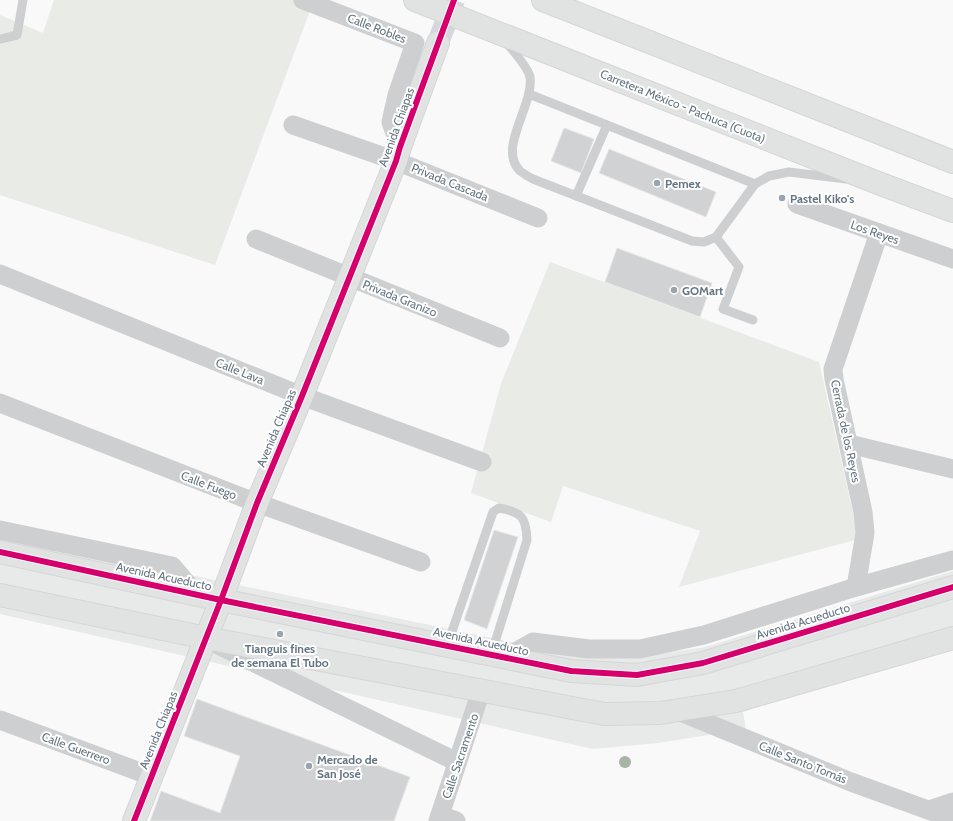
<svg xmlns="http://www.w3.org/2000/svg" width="953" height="821" font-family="Cabin,sans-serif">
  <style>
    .built { fill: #e8e9e9 }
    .green { fill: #e8ebe6 }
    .building { fill: #d0d2d3; stroke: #e8e8e8 }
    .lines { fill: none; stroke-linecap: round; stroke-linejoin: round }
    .secondary-tunnel { stroke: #d4d8dc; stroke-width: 22; stroke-dasharray: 22 11; stroke-linecap: butt }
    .secondary-casing { stroke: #d5d6d7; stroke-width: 24 }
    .highway-casing { stroke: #d5d6d6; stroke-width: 24 }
    .lane { stroke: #cecfd0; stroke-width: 9 }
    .street { stroke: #cecfd0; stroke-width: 19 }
    .secondary { stroke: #e1e2e2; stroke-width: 22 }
    .highway { stroke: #e1e2e2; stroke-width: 22 }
    .cycleway-casing { stroke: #fff; stroke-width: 8 }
    .cycleway { stroke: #d6006c; stroke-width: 6 }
    .tree { fill: #a9b3a7 }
    .poi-dot { fill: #99a4ac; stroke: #fff; stroke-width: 1.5 }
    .labels { text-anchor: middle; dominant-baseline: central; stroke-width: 4; stroke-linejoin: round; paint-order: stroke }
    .street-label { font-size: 12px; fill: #657683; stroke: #fff }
    .poi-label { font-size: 12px; font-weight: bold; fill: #657683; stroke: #fff; text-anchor: start }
  </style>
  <rect width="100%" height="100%" fill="#f9f9f9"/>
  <path class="built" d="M0 535 568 654 643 656 705 647 953 571V642L743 712 746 729 658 743 593 749 0 614Z"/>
  <g class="green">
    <path d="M54 0H314L215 265 0 195V15L43 33Z"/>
    <path d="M550 262 819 362 859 539 679 587 700 531 563 486 551 522 471 493 501 384Z"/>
  </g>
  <g class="building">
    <path d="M564 128 594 139 581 173 551 161Z"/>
    <path d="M609 149 716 192 706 217 599 173Z"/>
    <path d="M617 248 712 283 700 317 605 282Z"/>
    <path d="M494 530 518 537 487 629 464 620Z"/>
    <path d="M197 699 410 777 394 821H150L161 791 220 813 240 756 184 736Z"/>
  </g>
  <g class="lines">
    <path class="secondary-tunnel" d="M438 43 454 0"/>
    <g class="secondary-casing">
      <g id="secondary">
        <path d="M0 552 221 600 571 671 637 675 703 663 953 587"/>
        <path d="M0 595 206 638 604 714 660 713 736 701 953 638"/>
        <path d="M134 821 221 600 257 503 302 396 396 161 400 147 438 43"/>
      </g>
    </g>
    <g class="highway-casing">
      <g id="highway">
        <path d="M415 0 878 183 953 211"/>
        <path d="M543 0 953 162"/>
      </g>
    </g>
    <g class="lane">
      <path d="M0 39 17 35 23 0"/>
      <path d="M506 42C513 51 528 67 530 77 534 106 497 148 520 171 524 174 529 177 533 179L692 241 704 242 716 237 755 184 769 176 789 172 846 179"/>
      <path d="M529 94 755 184"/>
      <path d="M576 196 607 125"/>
      <path d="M716 237 739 267 723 309 753 320"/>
      <path d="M447 646 493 512 499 508C522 512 526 517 527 540L491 655"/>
    </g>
    <g class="street">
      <path d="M303 0 415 43 397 95 391 122 400 147"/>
      <path d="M293 125 396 161 538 218"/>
      <path d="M797 204 953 259"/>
      <path d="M256 239 500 338"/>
      <path d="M0 274 302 396 482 462"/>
      <path d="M0 403 257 503 421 562"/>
      <path d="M849 444 953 469"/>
      <path d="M0 530 172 566 196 594"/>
      <path d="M856 587 865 533 863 512 834 379 833 369 879 233"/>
      <path d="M218 645 457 762"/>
      <path d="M505 658 533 642 589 649H640L704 635 856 587 953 560"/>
      <path d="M678 711 851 782 953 819"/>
      <path d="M0 720 151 776"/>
      <path d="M929 810 953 802"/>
      <path d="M440 815 456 821"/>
      <path d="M438 821 481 691"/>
    </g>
    <use href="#secondary" class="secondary"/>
    <use href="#highway" class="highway"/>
    <g class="cycleway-casing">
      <g id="cycleway">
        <path d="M0 552 221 600 571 671 637 675 703 663 953 587"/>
        <path d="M134 821 221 600 257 503 302 396 396 161 400 147 454 0"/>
      </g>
    </g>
    <use href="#cycleway" class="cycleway"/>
  </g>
  <circle class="tree" cx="625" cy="762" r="6"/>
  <g class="poi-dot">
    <circle cx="657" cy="183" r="4"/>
    <circle cx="782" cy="198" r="4"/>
    <circle cx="674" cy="290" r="4"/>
    <circle cx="280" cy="634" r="4"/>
    <circle cx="309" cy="766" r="4"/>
  </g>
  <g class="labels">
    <g class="street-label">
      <text transform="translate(377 28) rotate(21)">Calle Robles</text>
      <text transform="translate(683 106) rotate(22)">Carretera México - Pachuca (Cuota)</text>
      <text transform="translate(396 127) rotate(-70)">Avenida Chiapas</text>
      <text transform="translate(450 182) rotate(22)">Privada Cascada</text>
      <text transform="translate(875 232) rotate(19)">Los Reyes</text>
      <text transform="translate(400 298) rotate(22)">Privada Granizo</text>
      <text transform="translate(240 371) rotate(22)">Calle Lava</text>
      <text transform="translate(276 428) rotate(-67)">Avenida Chiapas</text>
      <text transform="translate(846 431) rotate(78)">Cerrada de los Reyes</text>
      <text transform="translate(209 485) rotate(21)">Calle Fuego</text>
      <text transform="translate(164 576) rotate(12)">Avenida Acueducto</text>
      <text transform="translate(803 621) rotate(-17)">Avenida Acueducto</text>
      <text transform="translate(481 641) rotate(12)">Avenida Acueducto</text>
      <text transform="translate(158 730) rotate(-68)">Avenida Chiapas</text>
      <text transform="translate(76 748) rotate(20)">Calle Guerrero</text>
      <text transform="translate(460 756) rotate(-71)">Calle Sacramento</text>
      <text transform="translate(803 762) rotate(22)">Calle Santo Tomás</text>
    </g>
    <g class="poi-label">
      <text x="665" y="183">Pemex</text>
      <text x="790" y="198">Pastel Kiko's</text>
      <text x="682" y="290">GOMart</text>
      <text x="280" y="648" text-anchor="middle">Tianguis fines<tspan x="280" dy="14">de semana El Tubo</tspan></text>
      <text x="317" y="759">Mercado de<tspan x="317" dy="14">San José</tspan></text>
    </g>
  </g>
</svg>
